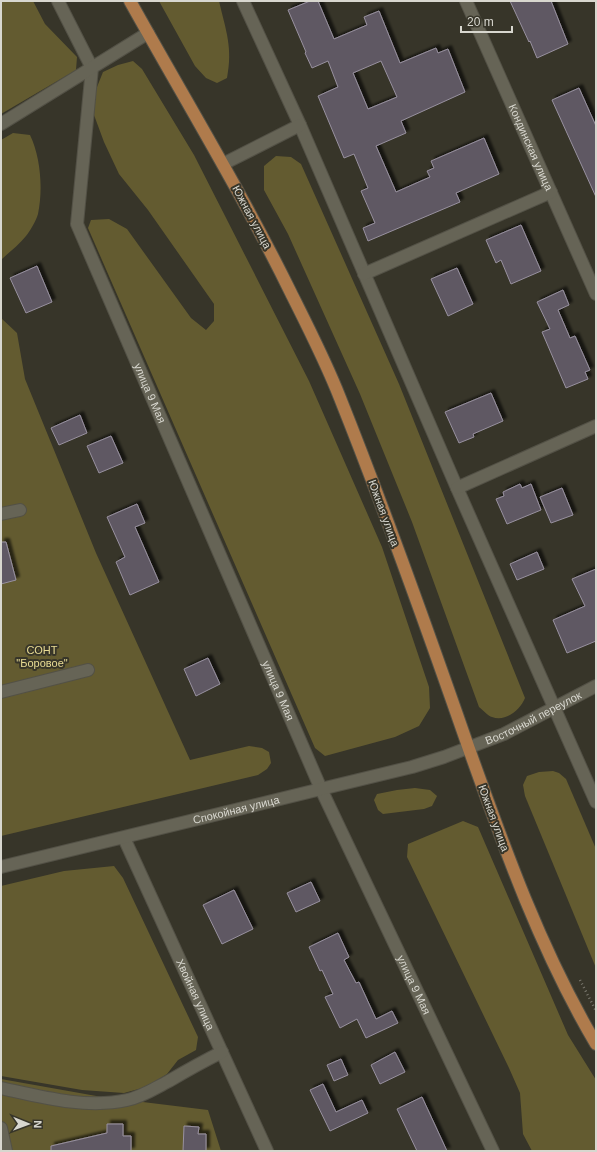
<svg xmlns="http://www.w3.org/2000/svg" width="597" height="1152" font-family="Helvetica,sans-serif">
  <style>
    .green { fill: #635b30 }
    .building { fill: #5f5864; stroke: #98919f; fill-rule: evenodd; filter: url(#shadow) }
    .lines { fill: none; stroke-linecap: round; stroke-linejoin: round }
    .minor-casing { stroke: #535146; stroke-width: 14 }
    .major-casing { stroke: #535146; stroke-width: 14 }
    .path { stroke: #7b796f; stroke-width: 2.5; stroke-dasharray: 1 3; stroke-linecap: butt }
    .minor { stroke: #666456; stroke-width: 12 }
    .major { stroke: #af7b4c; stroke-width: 12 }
    .labels { text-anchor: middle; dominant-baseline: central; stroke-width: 4; stroke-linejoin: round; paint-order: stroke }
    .street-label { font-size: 11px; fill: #d8d7cf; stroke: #373529 }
    .park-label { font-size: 11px; fill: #e8db93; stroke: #373529 }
  </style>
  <defs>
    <filter id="shadow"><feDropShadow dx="3.5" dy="-3.5" stdDeviation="1" flood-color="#0009"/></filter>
  </defs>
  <rect width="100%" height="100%" fill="#373529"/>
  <g class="green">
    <path d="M1 1H33L45 24 77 57 76 70 1 114Z"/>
    <path d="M159 1H219C226 31 233 48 227 78L217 83 206 78 195 66Z"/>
    <path d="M133 61 142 69 194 155 309 381 382 547 429 687 430 708 419 726 395 737 325 756 315 748 88 228 91 220 109 219 127 229 191 318 206 330 214 321V304L148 210 119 174 104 142 94 115 95 92 103 72 118 65Z"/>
    <path d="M13 133 30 135C41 158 43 190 38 214 36 221 30 231 26 236 19 245 9 252 1 260V140Z"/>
    <path d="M276 156 291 157 301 164 399 384 525 698C520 710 506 722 492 717 488 716 483 710 479 707L412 522 360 394 288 234 264 190V166Z"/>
    <path d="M1 318 17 333 25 379 96 553 190 760 249 746 262 748 269 752 271 763 267 769 258 775 1 836Z"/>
    <path d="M553 771 559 773 566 779 596 849V968L525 796 523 785 527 776 539 772Z"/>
    <path d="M415 788 430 790 437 796 432 806 424 809 383 814 378 810 374 800 377 794 397 790Z"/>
    <path d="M463 821 478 827 568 1035 596 1080V1151H532L523 1134 520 1093 509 1068 407 857 408 844Z"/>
    <path d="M114 866 123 878 198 1037 196 1050 178 1060 167 1074 146 1087 124 1093 82 1090 1 1076V886L64 871Z"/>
    <path d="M1 1079 102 1097 208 1110 221 1151H1Z"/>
  </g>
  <g class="building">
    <path d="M310 1H318L334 39 367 25 364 17 379 11 400 63 436 48 438 53 448 49 465 92 401 121 406 133 376 146 396 192 430 177 427 171 434 168 431 161 484 138 499 174 456 193 460 202 368 241 363 228 375 223 361 191 368 188 354 154 344 158 318 96 338 87 328 61 312 68 305 53 306 52 288 10ZM381 61 397 97 368 109 353 73Z"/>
    <path d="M510 1H551L568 44 537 58 530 41 529 42Z"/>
    <path d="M579 88 596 126V197L552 100Z"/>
    <path d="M521 225 541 271 511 284 501 260 496 263 486 240Z"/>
    <path d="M37 266 52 302 26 313 10 278Z"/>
    <path d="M457 268 473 304 448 316 431 279Z"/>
    <path d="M563 290 569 305 558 310 570 338 575 336 590 370 585 372 588 379 566 388 542 332 550 329 537 302Z"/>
    <path d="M491 393 503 421 473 434 474 437 459 443 445 412Z"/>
    <path d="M80 415 87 433 59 445 51 428Z"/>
    <path d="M111 436 123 463 99 473 87 446Z"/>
    <path d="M520 484 522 488 531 484 541 510 507 524 496 499 504 496 503 492Z"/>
    <path d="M562 488 573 515 551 523 540 497Z"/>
    <path d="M137 504 145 523 135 527 159 582 130 595 116 562 125 557 107 517Z"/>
    <path d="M1 542H6L16 580 1 584Z"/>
    <path d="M537 552 544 569 517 580 510 564Z"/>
    <path d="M596 569V641L567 653 553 620 585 606 572 579Z"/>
    <path d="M208 658 220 684 196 696 184 669Z"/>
    <path d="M311 882 320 901 296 912 287 893Z"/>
    <path d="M234 890 253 929 222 944 203 905Z"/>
    <path d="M338 933 349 957 344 960 356 983 359 982 376 1019 392 1011 398 1023 366 1038 357 1019 340 1028 325 997 333 994 322 970 320 971 309 947Z"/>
    <path d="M395 1052 405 1072 380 1084 371 1065Z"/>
    <path d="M341 1059 348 1075 334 1081 327 1065Z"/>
    <path d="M323 1084 336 1112 362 1100 368 1113 330 1131 310 1090Z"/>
    <path d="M422 1097 447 1151H417L397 1109Z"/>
    <path d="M107 1124H123V1136H131V1151H51V1146L107 1133Z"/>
    <path d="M184 1126 199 1127 198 1134H206V1151H183Z"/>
  </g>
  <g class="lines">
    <g class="minor-casing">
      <g id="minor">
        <path id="s1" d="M58 1 92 68 77 224 321 789 493 1151"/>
        <path d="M243 1 300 125 457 488 596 802"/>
        <path id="s2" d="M466 1 596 294"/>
        <path d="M1 124 148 33"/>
        <path d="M223 164 300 125"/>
        <path d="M364 274 551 192"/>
        <path d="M457 488 596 426"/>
        <path d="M1 514 20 510"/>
        <path d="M1 692 88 670"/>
        <path id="s3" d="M124 838 267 1151"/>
        <path id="s4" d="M1 867 321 789 412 767 444 757 504 734 596 686"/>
        <path d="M1 1088C42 1097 86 1109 127 1100 142 1097 155 1088 169 1081 186 1071 204 1061 222 1052"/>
        <path d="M1 1128 6 1151"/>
      </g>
    </g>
    <g class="major-casing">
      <path id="major" d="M130 1C184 98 242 193 291 293 308 327 326 362 340 398 386 513 428 631 469 749 505 850 541 951 596 1044"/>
    </g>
    <path class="path" d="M580 980 596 1011"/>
    <use href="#minor" class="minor"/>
    <use href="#major" class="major"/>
  </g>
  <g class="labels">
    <g class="street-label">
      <text stroke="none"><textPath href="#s2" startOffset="160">Кондинская улица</textPath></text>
      <text transform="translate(252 217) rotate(62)">Южная улица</text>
      <text stroke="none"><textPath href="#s1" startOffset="416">улица 9 Мая</textPath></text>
      <text transform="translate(384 513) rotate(70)">Южная улица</text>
      <text stroke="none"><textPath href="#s1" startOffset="740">улица 9 Мая</textPath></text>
      <text stroke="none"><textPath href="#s4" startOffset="554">Восточный переулок</textPath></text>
      <text stroke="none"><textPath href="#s4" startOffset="242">Спокойная улица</textPath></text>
      <text transform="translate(494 818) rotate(70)">Южная улица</text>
      <text stroke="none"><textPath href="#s1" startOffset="1064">улица 9 Мая</textPath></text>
      <text stroke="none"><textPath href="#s3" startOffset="172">Хвойная улица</textPath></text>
    </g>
    <g class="park-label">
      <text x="42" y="650">СОНТ<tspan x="42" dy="13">"Боровое"</tspan></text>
    </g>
  </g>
  <rect width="597" height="1152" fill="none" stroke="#d8d7cf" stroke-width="4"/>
  <g transform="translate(28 1124) rotate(91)" stroke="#373529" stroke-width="3" paint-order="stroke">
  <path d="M0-3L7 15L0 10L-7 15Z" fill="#d8d7cf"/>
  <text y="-6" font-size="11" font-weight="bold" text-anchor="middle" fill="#d8d7cf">N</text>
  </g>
  <path d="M461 26v6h51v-6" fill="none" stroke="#d8d7cf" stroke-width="2"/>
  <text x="467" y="26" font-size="12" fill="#d8d7cf" stroke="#373529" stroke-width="3" paint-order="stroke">20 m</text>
</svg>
